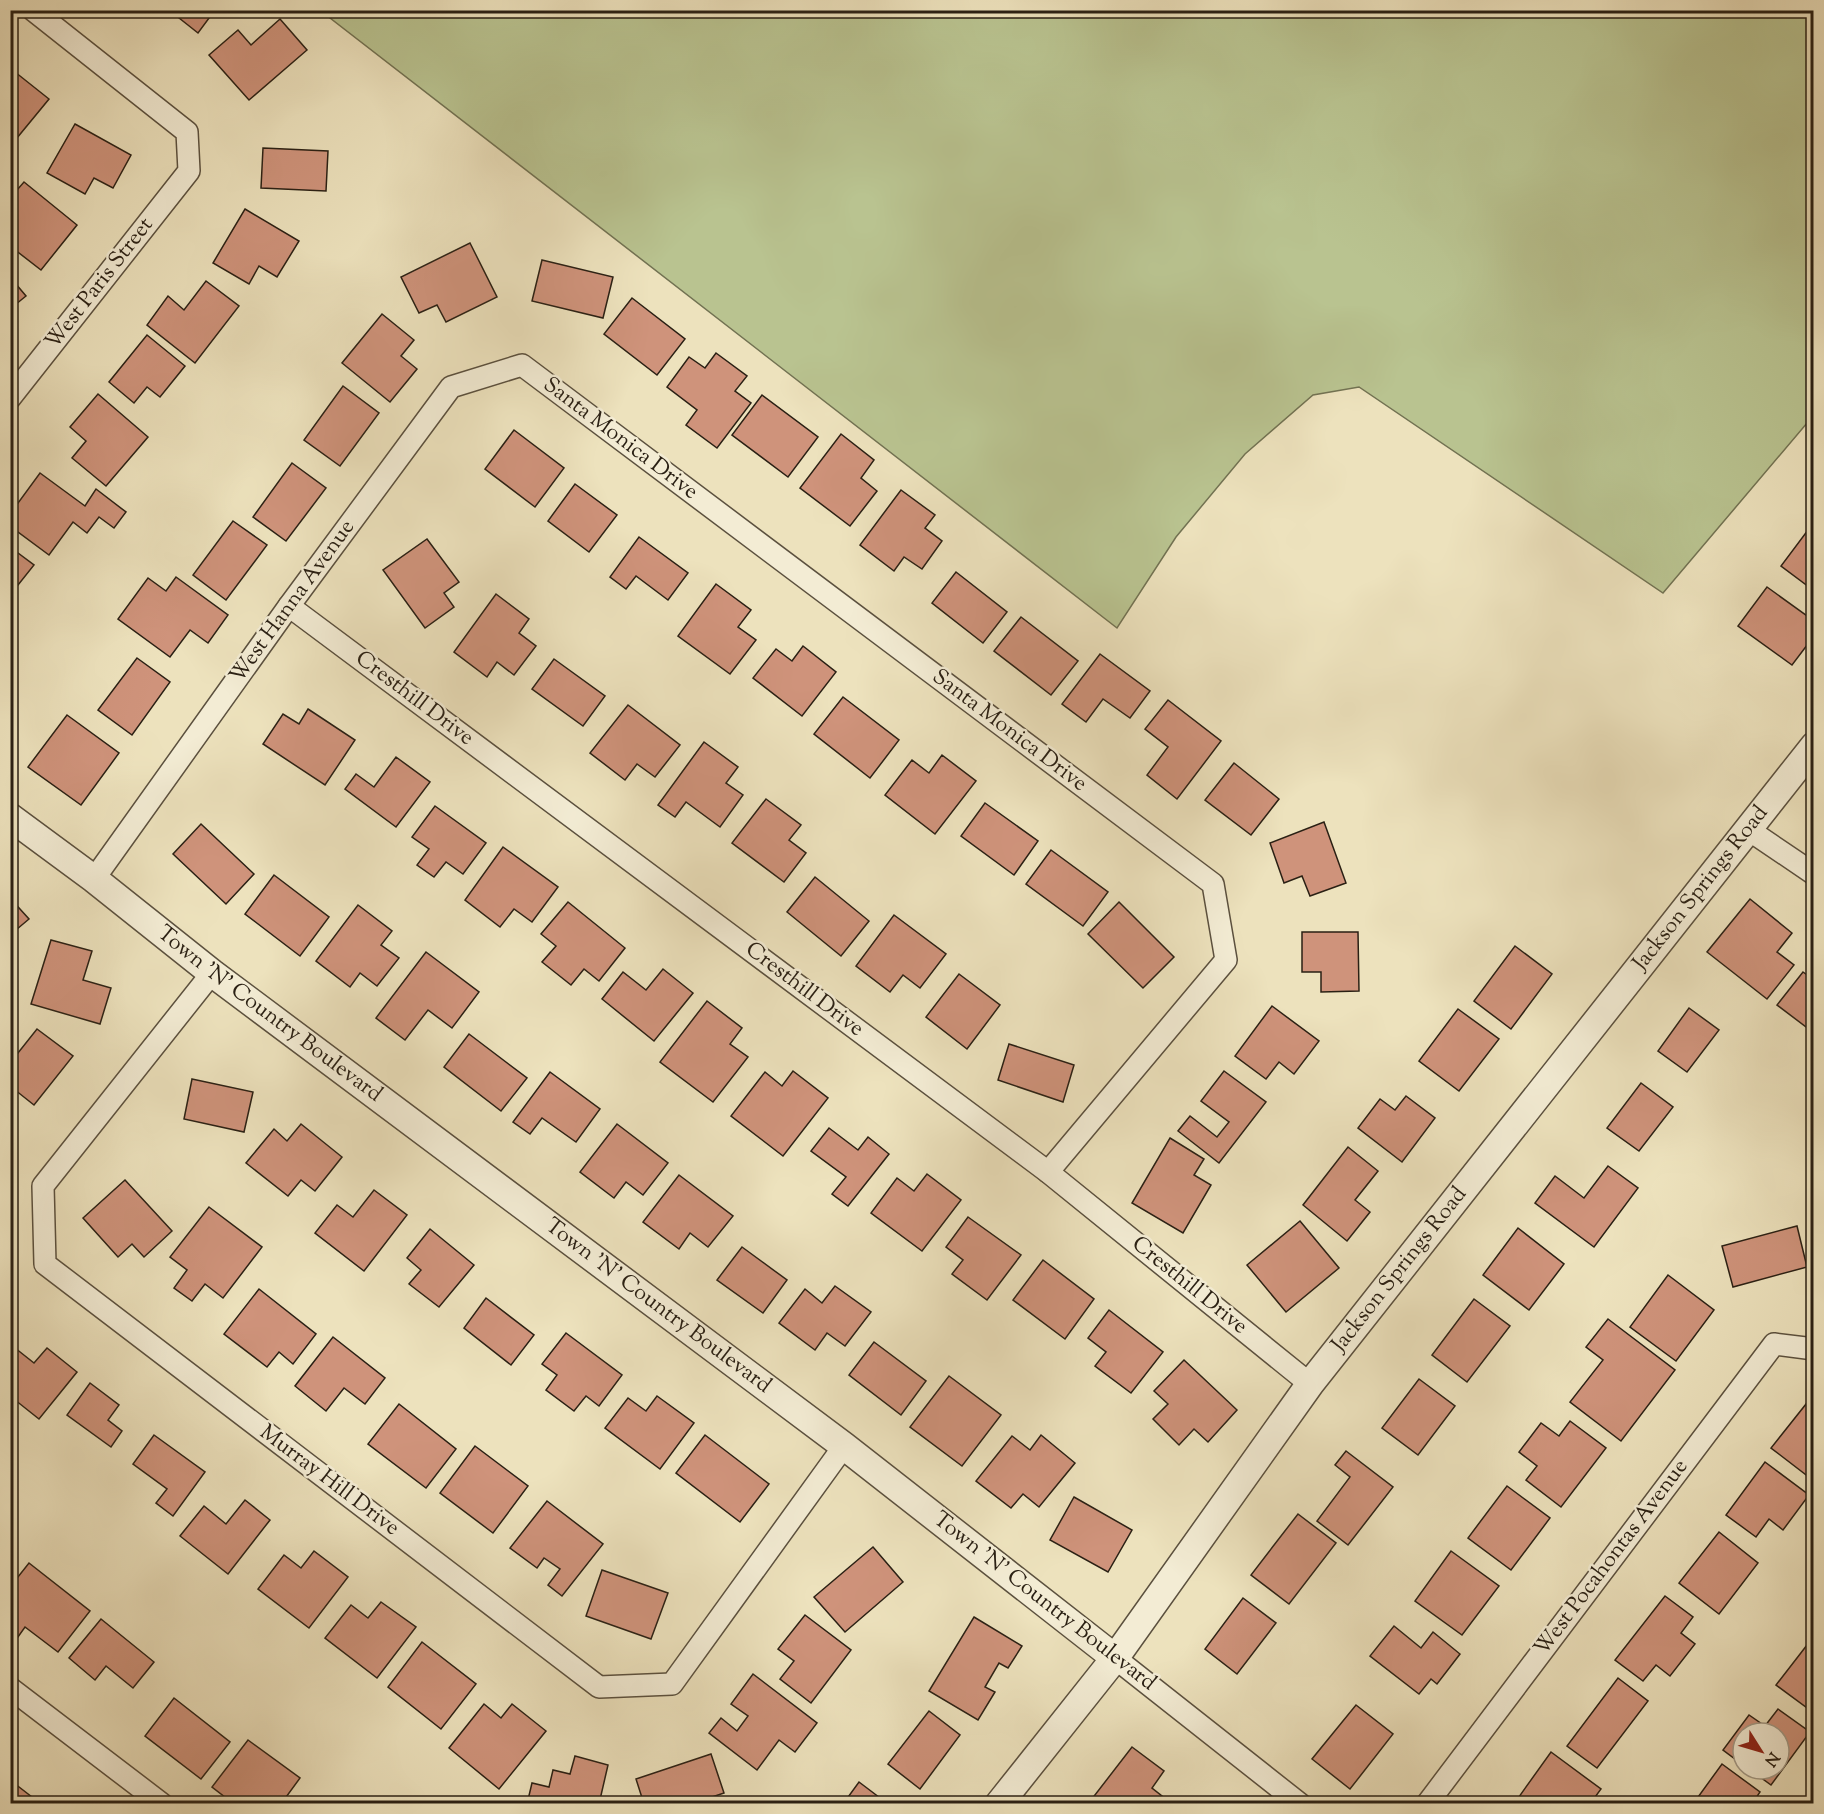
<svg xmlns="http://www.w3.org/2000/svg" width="1824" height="1814" font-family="'Sorts Mill Goudy',serif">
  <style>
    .green { fill: #b9c390; stroke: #727252; stroke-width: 1.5 }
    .building { fill: #cf937b; stroke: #2a2014; stroke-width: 1.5 }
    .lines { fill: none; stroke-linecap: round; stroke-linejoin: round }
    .minor-casing { stroke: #5b503e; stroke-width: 24 }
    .tertiary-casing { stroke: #5b503e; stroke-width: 30 }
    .minor { stroke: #f3ecd4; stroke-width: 21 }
    .tertiary { stroke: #f3ecd4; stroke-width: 27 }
    .labels { text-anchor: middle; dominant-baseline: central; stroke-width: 5; stroke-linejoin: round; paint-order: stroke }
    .street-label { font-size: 22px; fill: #2a2014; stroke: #f3ecd4 }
  </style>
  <rect width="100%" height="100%" fill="#ede2bd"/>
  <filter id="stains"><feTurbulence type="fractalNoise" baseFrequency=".00333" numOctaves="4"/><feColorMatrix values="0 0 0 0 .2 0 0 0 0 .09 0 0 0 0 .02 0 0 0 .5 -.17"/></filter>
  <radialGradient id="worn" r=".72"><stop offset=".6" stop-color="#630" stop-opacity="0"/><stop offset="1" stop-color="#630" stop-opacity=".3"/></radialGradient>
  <path class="green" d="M321 11H1813V416L1663 593 1359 387 1313 395 1245 454 1176 537 1117 628Z"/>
  <g class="building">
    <path d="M169 10H215L198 33Z"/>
    <path d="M280 19 307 50 249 100 209 55 238 30 251 45Z"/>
    <path d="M15 72 49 99 12 144 10 143V79Z"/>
    <path d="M75 124 131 155 113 188 94 178 85 194 47 173Z"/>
    <path d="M263 148 328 151 326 191 261 188Z"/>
    <path d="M24 182 77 225 41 270 10 246V226L13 222 10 221V198Z"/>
    <path d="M245 209 299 241 277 277 259 266 249 284 213 263Z"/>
    <path d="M470 243 497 297 446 322 437 305 419 313 401 277Z"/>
    <path d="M542 260 613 277 603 318 532 301Z"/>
    <path d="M10 277 26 296 10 309Z"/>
    <path d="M206 281 239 306 195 363 147 325 168 296 184 310Z"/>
    <path d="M632 298 685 339 657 375 604 334Z"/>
    <path d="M382 314 414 340 401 356 417 369 390 402 342 363Z"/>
    <path d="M147 335 185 366 160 397 147 387 134 403 109 382Z"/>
    <path d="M716 353 747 376 735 391 751 403 717 448 686 425 697 410 667 387 689 357 705 368Z"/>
    <path d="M343 386 379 413 340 466 304 440Z"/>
    <path d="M98 394 148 437 106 486 72 458 86 441 70 427Z"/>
    <path d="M762 395 818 437 788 477 732 435Z"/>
    <path d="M514 430 564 468 535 507 485 469Z"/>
    <path d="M841 434 874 460 861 478 877 491 850 526 800 488Z"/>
    <path d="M292 463 326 488 286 541 253 517Z"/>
    <path d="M40 473 85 506 96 489 126 512 114 528 99 517 87 533 73 522 49 555 10 526V514Z"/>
    <path d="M575 484 617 515 589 552 548 521Z"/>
    <path d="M901 490 935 515 925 528 942 541 922 569 904 557 894 571 860 545Z"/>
    <path d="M233 521 267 545 226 600 193 575Z"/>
    <path d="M1814 522V581L1809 587 1781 566Z"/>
    <path d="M639 537 688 573 668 600 636 576 626 589 610 577Z"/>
    <path d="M427 539 459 582 444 593 454 607 425 628 383 570Z"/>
    <path d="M10 547 34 565 10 595Z"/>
    <path d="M956 572 1007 612 983 643 932 603Z"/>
    <path d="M176 577 228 615 208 643 190 630 170 657 118 619 148 578 166 591Z"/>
    <path d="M716 584 751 610 738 627 756 640 730 674 678 636Z"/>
    <path d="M1767 587 1814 621V636L1792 665 1738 626Z"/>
    <path d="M496 594 529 619 519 633 536 646 514 675 497 662 487 677 454 652Z"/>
    <path d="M1021 617 1078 661 1051 695 994 651Z"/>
    <path d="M803 646 836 672 802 716 753 678 776 649 792 661Z"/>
    <path d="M1100 654 1150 691 1130 718 1103 699 1086 722 1062 704Z"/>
    <path d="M137 658 170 682 132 735 98 710Z"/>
    <path d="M554 659 605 696 583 726 532 689Z"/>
    <path d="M843 697 899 740 870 778 814 734Z"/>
    <path d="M1168 700 1221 741 1177 799 1147 775 1168 747 1145 729Z"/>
    <path d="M628 705 680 745 655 777 637 764 625 780 590 753Z"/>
    <path d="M308 709 355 740 325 785 263 744 283 714 299 724Z"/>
    <path d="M67 715 119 753 81 805 28 767Z"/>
    <path d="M704 742 738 767 726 783 743 795 720 827 686 802 675 817 658 805Z"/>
    <path d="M942 755 976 781 935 834 885 795 912 760 929 773Z"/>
    <path d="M396 757 430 782 396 827 345 789 356 774 374 787Z"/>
    <path d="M1234 763 1279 799 1251 835 1205 800Z"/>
    <path d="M766 799 801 825 789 840 806 853 784 882 732 843Z"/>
    <path d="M985 803 1038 841 1014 875 961 836Z"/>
    <path d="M435 806 486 843 463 874 446 862 434 877 417 865 429 849 412 837Z"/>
    <path d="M1324 822 1346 883 1310 896 1302 876 1284 883 1270 843Z"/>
    <path d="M201 824 254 874 226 904 173 854Z"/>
    <path d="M503 847 558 887 532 922 514 909 500 927 465 900Z"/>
    <path d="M1051 850 1108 892 1083 926 1026 884Z"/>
    <path d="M274 875 329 917 300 956 245 914Z"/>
    <path d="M815 877 869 921 841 956 787 912Z"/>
    <path d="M10 898 29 919 10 935Z"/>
    <path d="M1750 899 1792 933 1777 952 1794 965 1767 999 1707 952Z"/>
    <path d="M568 902 625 948 599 981 584 969 571 985 542 962 556 946 541 934Z"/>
    <path d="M1119 902 1174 957 1143 988 1088 934Z"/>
    <path d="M358 905 392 931 381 945 399 958 377 986 360 973 350 987 316 961Z"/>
    <path d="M894 915 946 954 920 988 903 975 890 992 856 966Z"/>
    <path d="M1302 932H1358L1359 991 1321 992V972H1302Z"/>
    <path d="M51 940 92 951 83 980 111 988 100 1024 31 1004Z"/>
    <path d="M1515 946 1552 974 1511 1029 1474 1001Z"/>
    <path d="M426 952 479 992 452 1028 428 1010 405 1040 376 1018Z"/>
    <path d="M663 969 693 993 654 1041 602 999 623 972 646 990Z"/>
    <path d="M1803 972 1814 980V1033L1777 1005Z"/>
    <path d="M959 974 1000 1005 967 1049 926 1017Z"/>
    <path d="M707 1001 742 1028 730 1044 748 1057 713 1102 660 1062Z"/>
    <path d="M1272 1006 1319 1041 1294 1074 1279 1062 1266 1079 1235 1056Z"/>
    <path d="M1689 1008 1719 1030 1687 1072 1658 1051Z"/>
    <path d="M1458 1009 1499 1039 1459 1091 1419 1061Z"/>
    <path d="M37 1029 73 1056 34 1105 10 1086V1063Z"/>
    <path d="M469 1034 527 1078 501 1111 444 1067Z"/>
    <path d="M1009 1044 1074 1065 1063 1102 998 1080Z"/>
    <path d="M793 1071 828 1098 783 1156 731 1116 765 1072 782 1086Z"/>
    <path d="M1224 1071 1266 1102 1219 1163 1178 1131 1190 1116 1217 1137 1229 1122 1201 1101Z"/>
    <path d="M550 1072 600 1109 576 1142 542 1118 530 1134 513 1122Z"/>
    <path d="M192 1079 253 1092 244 1132 184 1119Z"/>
    <path d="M1641 1083 1673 1107 1639 1151 1607 1128Z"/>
    <path d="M1406 1096 1435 1118 1402 1162 1358 1128 1380 1099 1395 1110Z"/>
    <path d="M301 1124 342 1157 315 1191 301 1180 288 1196 246 1163 274 1129 287 1141Z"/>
    <path d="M617 1124 668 1163 643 1195 626 1182 614 1198 580 1172Z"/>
    <path d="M829 1128 858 1150 868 1137 889 1154 848 1206 832 1194 846 1177 811 1151Z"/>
    <path d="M1170 1138 1204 1159 1194 1175 1211 1185 1183 1233 1132 1203Z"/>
    <path d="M1348 1147 1378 1171 1355 1200 1370 1212 1347 1241 1303 1205Z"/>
    <path d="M1608 1166 1638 1188 1594 1247 1535 1203 1555 1176 1584 1198Z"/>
    <path d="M927 1174 961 1200 922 1251 871 1213 897 1178 914 1191Z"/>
    <path d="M679 1175 733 1216 708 1247 690 1233 679 1249 643 1222Z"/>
    <path d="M125 1180 172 1231 144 1257 132 1244 118 1257 83 1218Z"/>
    <path d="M374 1190 407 1215 364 1271 315 1233 337 1205 353 1217Z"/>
    <path d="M209 1207 262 1247 223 1298 205 1284 192 1301 174 1288 187 1270 170 1257Z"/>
    <path d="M968 1217 1021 1255 987 1300 952 1274 963 1260 946 1247Z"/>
    <path d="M1300 1221 1339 1268 1286 1312 1247 1265Z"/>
    <path d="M1797 1226 1807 1267 1733 1287 1722 1246Z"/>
    <path d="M1518 1228 1564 1264 1529 1310 1483 1275Z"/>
    <path d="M430 1229 474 1265 439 1307 409 1284 421 1270 407 1258Z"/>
    <path d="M742 1247 787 1280 763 1313 717 1280Z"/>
    <path d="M1043 1260 1094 1299 1065 1339 1013 1300Z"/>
    <path d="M1668 1275 1714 1310 1676 1361 1630 1327Z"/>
    <path d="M835 1286 871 1312 845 1346 827 1333 815 1350 779 1323 805 1289 822 1303Z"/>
    <path d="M259 1289 316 1334 293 1364 279 1352 267 1367 224 1334Z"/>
    <path d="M486 1298 534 1335 511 1365 464 1328Z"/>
    <path d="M1474 1299 1510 1326 1467 1382 1432 1355Z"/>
    <path d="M1109 1310 1163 1352 1131 1393 1095 1366 1106 1352 1088 1338Z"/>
    <path d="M1608 1319 1675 1370 1621 1441 1570 1402 1603 1360 1586 1347Z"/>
    <path d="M566 1333 622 1375 599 1406 586 1396 574 1411 546 1390 557 1375 542 1364Z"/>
    <path d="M333 1337 385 1378 365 1404 344 1388 326 1411 295 1386Z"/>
    <path d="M874 1342 926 1381 901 1415 849 1375Z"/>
    <path d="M10 1344 34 1363 47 1348 77 1372 39 1419 10 1396Z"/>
    <path d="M1184 1360 1237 1410 1208 1442 1194 1429 1179 1445 1153 1419 1168 1404 1154 1391Z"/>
    <path d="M949 1376 1001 1415 962 1466 910 1427Z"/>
    <path d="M1419 1379 1455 1406 1418 1455 1382 1428Z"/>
    <path d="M90 1383 119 1405 108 1420 122 1431 111 1447 67 1415Z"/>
    <path d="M1814 1394V1481L1771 1448Z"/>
    <path d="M657 1396 694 1423 660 1469 605 1428 628 1398 646 1411Z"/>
    <path d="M399 1404 456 1449 426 1488 368 1444Z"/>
    <path d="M1570 1421 1606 1448 1561 1507 1526 1480 1537 1466 1519 1452 1541 1423 1559 1436Z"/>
    <path d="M154 1435 205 1472 173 1516 156 1503 167 1489 133 1464Z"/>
    <path d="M705 1435 769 1484 740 1522 676 1473Z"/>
    <path d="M1041 1435 1075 1463 1039 1507 1023 1494 1011 1508 976 1481 1012 1436 1030 1450Z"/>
    <path d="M475 1446 528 1486 493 1533 440 1493Z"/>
    <path d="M1346 1451 1393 1487 1348 1545 1317 1521 1350 1477 1335 1465Z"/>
    <path d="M1765 1462 1809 1495 1783 1530 1769 1519 1756 1537 1726 1515Z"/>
    <path d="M1507 1486 1550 1518 1511 1570 1468 1538Z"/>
    <path d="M1074 1497 1132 1530 1108 1572 1050 1540Z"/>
    <path d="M245 1500 270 1520 228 1574 180 1536 204 1506 226 1524Z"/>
    <path d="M547 1501 603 1544 562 1596 548 1585 560 1569 544 1558 537 1568 510 1548Z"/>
    <path d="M1298 1514 1336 1543 1289 1604 1251 1575Z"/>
    <path d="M1719 1532 1758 1563 1719 1614 1679 1583Z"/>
    <path d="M873 1547 903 1582 845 1632 814 1597Z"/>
    <path d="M314 1551 348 1577 309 1628 258 1589 284 1555 301 1568Z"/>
    <path d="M1451 1551 1499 1586 1462 1635 1415 1601Z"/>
    <path d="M29 1563 90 1611 58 1652 25 1627 18 1637 10 1631V1587Z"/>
    <path d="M602 1570 668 1593 651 1639 586 1616Z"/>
    <path d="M1665 1596 1693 1617 1681 1633 1695 1644 1670 1676 1656 1665 1643 1681 1615 1660Z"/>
    <path d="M1243 1598 1276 1623 1237 1674 1205 1649Z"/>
    <path d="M381 1602 416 1627 377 1678 325 1638 351 1605 368 1618Z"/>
    <path d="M805 1615 851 1650 811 1703 780 1679 794 1661 778 1649Z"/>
    <path d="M974 1617 1022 1646 1008 1668 999 1663 985 1687 995 1692 978 1720 929 1691Z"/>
    <path d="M101 1619 154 1662 133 1688 106 1666 95 1680 69 1658Z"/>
    <path d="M1394 1626 1421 1648 1433 1632 1460 1654 1437 1684 1431 1679 1419 1694 1370 1656Z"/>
    <path d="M1814 1636V1713L1776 1685Z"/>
    <path d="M422 1642 476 1684 441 1729 388 1687Z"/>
    <path d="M753 1674 817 1723 795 1752 779 1740 757 1770 709 1733 721 1718 737 1731 748 1716 731 1704Z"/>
    <path d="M1618 1678 1648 1701 1597 1768 1567 1746Z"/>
    <path d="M174 1698 230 1742 201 1779 145 1736Z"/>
    <path d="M484 1704 501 1718 512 1704 546 1731 499 1789 449 1748Z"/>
    <path d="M1356 1705 1393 1734 1350 1789 1312 1759Z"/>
    <path d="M1778 1709 1810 1732 1771 1785 1749 1769H1779V1733H1743V1765L1723 1750 1749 1715 1765 1726Z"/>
    <path d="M929 1711 960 1735 920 1789 888 1764Z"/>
    <path d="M248 1740 300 1778 281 1804H268L259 1797 254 1804H234L212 1787Z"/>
    <path d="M1132 1747 1164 1771 1152 1788 1167 1800 1164 1804H1088Z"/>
    <path d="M1551 1752 1601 1789 1590 1804H1520L1516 1801Z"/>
    <path d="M711 1754 724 1793 706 1799 707 1804H644L636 1779Z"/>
    <path d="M575 1756 608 1765 599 1804H527L532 1783 549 1787 553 1770 570 1774Z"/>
    <path d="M1722 1764 1760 1792 1752 1804H1693Z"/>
    <path d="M10 1780 41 1804H10Z"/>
    <path d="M859 1782 888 1804H843Z"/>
  </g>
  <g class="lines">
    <g class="minor-casing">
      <g id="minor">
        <path d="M10 398 189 171 187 132 33 10"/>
        <path d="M289 606 1048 1172 1310 1384"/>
        <path d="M1749 830 1814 874"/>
        <path d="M94 879 289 606 451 387 522 365 1213 884 1226 960 1048 1172"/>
        <path d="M212 973 43 1186 45 1264 599 1687 672 1684 844 1446"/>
        <path d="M1115 1658 1300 1804"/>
        <path d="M10 1688 162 1804"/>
        <path d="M1427 1804 1774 1344 1814 1349"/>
      </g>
    </g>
    <g class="tertiary-casing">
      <g id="tertiary">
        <path id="s1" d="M10 817 94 879 212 973 844 1446 1115 1658"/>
        <path id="s2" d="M999 1804 1115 1658 1310 1384 1814 746"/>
      </g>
    </g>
    <use href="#minor" class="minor"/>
    <use href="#tertiary" class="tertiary"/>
  </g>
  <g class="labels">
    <g class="street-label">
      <text transform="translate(100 284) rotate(-52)">West Paris Street</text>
      <text transform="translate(620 439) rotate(37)">Santa Monica Drive</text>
      <text transform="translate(293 602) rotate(-54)">West Hanna Avenue</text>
      <text transform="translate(414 699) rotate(37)">Cresthill Drive</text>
      <text transform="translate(1009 731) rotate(37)">Santa Monica Drive</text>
      <text stroke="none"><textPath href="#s2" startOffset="1154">Jackson Springs Road</textPath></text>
      <text transform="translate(804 990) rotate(37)">Cresthill Drive</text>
      <text stroke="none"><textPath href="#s1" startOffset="326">Town 'N' Country Boulevard</textPath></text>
      <text stroke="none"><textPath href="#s2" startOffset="668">Jackson Springs Road</textPath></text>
      <text transform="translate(1189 1286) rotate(39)">Cresthill Drive</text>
      <text stroke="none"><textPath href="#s1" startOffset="812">Town 'N' Country Boulevard</textPath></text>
      <text transform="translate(329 1481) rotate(37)">Murray Hill Drive</text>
      <text transform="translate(1612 1558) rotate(-53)">West Pocahontas Avenue</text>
      <text transform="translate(1044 1602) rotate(38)">Town 'N' Country Boulevard</text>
    </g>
  </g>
  <rect width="1824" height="1814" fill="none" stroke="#ede2bd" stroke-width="36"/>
  <rect x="12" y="12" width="1800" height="1790" fill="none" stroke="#2a2014" stroke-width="3"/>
  <rect x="18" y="18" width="1788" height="1778" fill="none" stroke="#2a2014" stroke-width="1.5"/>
  <g transform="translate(1761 1751) rotate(127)"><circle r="28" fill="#f3ecd4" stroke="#a39a87" stroke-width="1.5"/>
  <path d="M0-4.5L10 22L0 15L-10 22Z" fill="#8f2418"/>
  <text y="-9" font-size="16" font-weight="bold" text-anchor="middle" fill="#2a2014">N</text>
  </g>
  <rect width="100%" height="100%" filter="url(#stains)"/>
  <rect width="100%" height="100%" fill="url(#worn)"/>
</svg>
